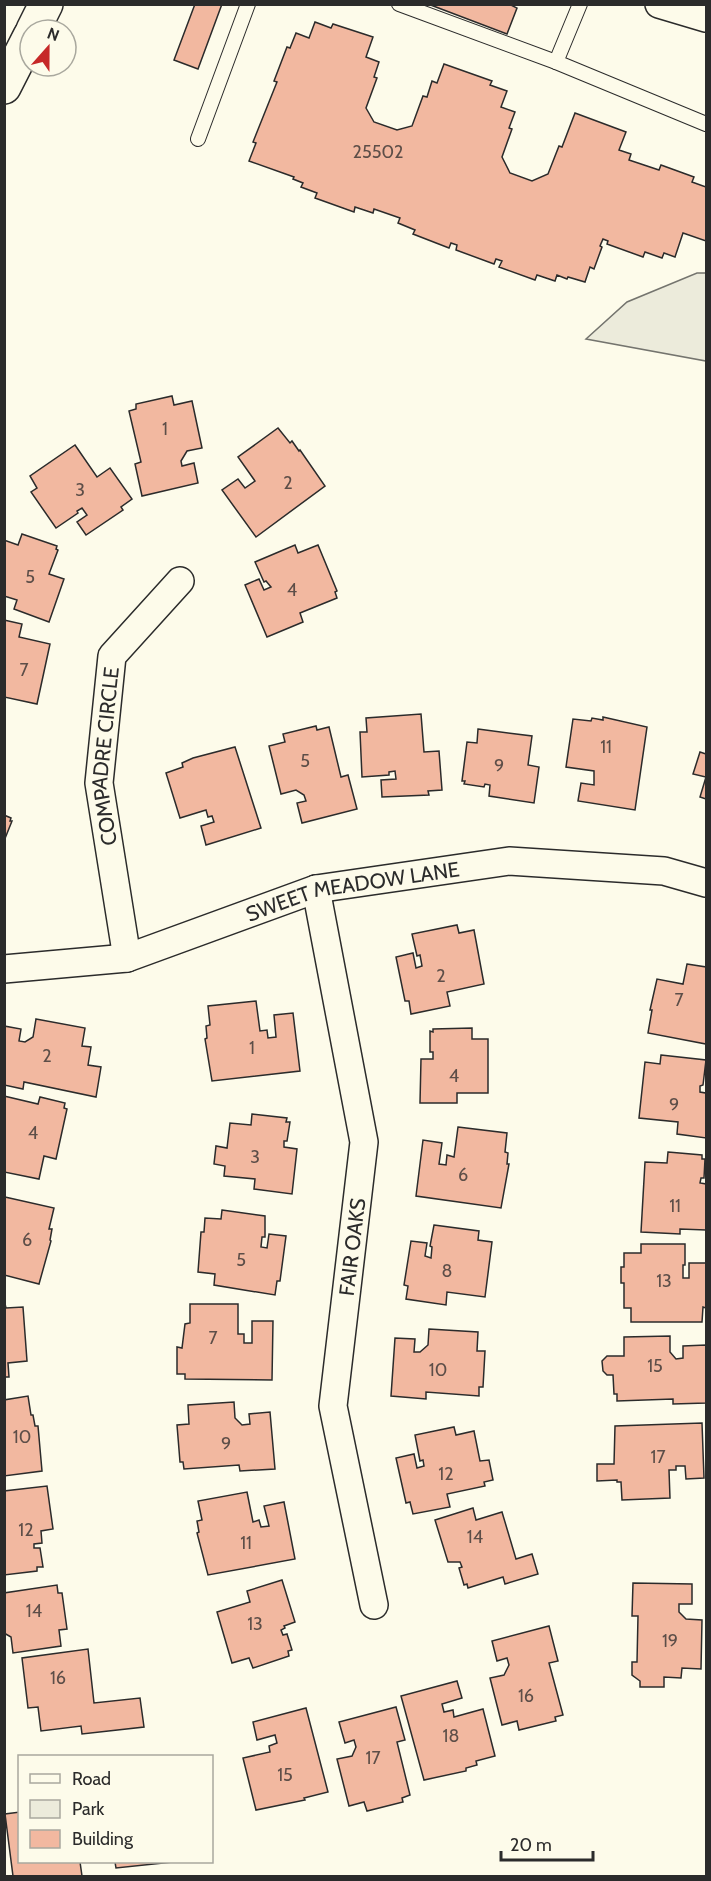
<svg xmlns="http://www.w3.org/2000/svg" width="711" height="1881" font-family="Cabin,sans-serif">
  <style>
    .green { fill: #ecebdb; stroke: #74746e; stroke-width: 1.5 }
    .building { fill: #f2b8a0; stroke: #2b2b2b; stroke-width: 1.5 }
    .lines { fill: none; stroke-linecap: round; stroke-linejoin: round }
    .lane-casing { stroke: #2b2b2b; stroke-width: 16 }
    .street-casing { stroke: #2b2b2b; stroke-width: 30 }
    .primary-casing { stroke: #2b2b2b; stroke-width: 36 }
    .lane { stroke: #fdfbea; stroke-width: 14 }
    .street { stroke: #fdfbea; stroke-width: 27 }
    .primary { stroke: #fdfbea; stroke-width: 33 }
    .labels { text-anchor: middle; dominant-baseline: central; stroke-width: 4.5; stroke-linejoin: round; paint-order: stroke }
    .number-label { font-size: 18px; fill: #5d4e48 }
    .street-label { font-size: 21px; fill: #2b2b2b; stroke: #fdfbea }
  </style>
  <rect width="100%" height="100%" fill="#fdfbea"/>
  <path class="green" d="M697 273H706V361L586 339 627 302Z"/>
  <g class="building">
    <path d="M195 4H222L198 69 174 60Z"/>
    <path d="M428 4H509L517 8 507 34Z"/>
    <path d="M315 22 331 28 333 24 373 37 366 57 379 62 374 77 377 78 366 108 374 122 397 130 412 126 423 96 427 97 432 81 437 83 444 64 492 81 490 85 507 91 501 107 515 112 509 128 512 129 502 157 510 173 532 181 548 174 559 146 562 147 575 113 626 132 619 150 631 154 629 160 659 170 661 165 694 177 692 182 706 187V241L683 233 675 257 664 253 662 258 645 252 643 257 607 244 608 241 603 239 600 246 602 247 594 269 590 267 585 282 568 277 567 279 557 275 555 281 537 275 535 280 499 267 502 261 496 259 494 264 456 250 457 245 451 243 449 248 413 234 415 230 398 223 400 218 374 209 373 213 355 207 354 212 315 198 317 193 301 187 303 183 293 179 294 177 249 161 256 143 253 142 277 82 274 81 287 47 290 48 296 33 309 38Z"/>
    <path d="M172 396 174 405 192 401 202 448 187 451 181 461 182 466 194 463 198 483 142 496 135 464 141 462 129 411 136 409V404Z"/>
    <path d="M278 428 290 443 292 441 299 451 300 450 325 486 256 537 222 490 238 479 245 488 255 481 238 457Z"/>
    <path d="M75 445 97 477 110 468 132 499 121 507 123 510 86 535 77 522 87 515 82 508 77 511 78 513 56 528 31 492 37 488 30 476Z"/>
    <path d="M22 534 57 546 56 549 58 550 49 574 64 579 49 622 14 609 17 600 4 596V540L18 545Z"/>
    <path d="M295 545 298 553 318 545 337 591 335 592 337 598 300 613 303 622 267 637 245 585 259 579 264 590 271 587 266 581 264 582 255 562Z"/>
    <path d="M4 620 22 624 19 637 50 644 37 704 4 697Z"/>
    <path d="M421 714 424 752 439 751 442 790 428 791 429 795 382 797 381 780 396 779 395 771 389 772V775L362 777 360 732H367L366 718Z"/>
    <path d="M603 717 647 727 635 810 578 801 581 783 594 785V771L566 767 573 719 591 721 592 718 603 720Z"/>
    <path d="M316 726 317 730 329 727 341 777 348 775 357 809 302 823 297 803 306 801 304 795 296 790 281 794 269 746 285 742 283 734Z"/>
    <path d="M478 729 532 736 528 765 539 767 534 803 489 796 490 785 485 784 484 787 464 784 465 781H462L467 742 477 743Z"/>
    <path d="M235 747 261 828 206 845 201 826 214 822 212 816 208 817 206 810 180 818 166 773 183 767 182 763 193 758Z"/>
    <path d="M700 752 706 754V799L700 797 706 777 693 774Z"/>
    <path d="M4 815 11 818 10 821H12L4 841Z"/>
    <path d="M457 925 459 933 474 930 484 984 447 992 450 1006 411 1014 409 1001H405L396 957 413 953 416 968 422 966 420 955 417 956 412 934Z"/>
    <path d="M687 964 706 967V1044L648 1033 652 1010H650L657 979 683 984Z"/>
    <path d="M256 1001 260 1031 267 1030 268 1038 276 1037 274 1015 293 1013 300 1071 212 1081 205 1039 207 1038 206 1026 210 1025 208 1006Z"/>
    <path d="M36 1019 85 1028 82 1046 91 1047 88 1065 101 1067 96 1097 24 1082 23 1089 4 1085V1026L21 1029 19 1041 25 1042 33 1037Z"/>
    <path d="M472 1028V1039H488V1093H457V1103H420L421 1059H433V1052H430V1031L433 1032V1029Z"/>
    <path d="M661 1055 706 1060 703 1085 700 1086V1092L706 1093V1091V1138L677 1134 678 1122 639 1118 645 1062 660 1064Z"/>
    <path d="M4 1096 38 1104 40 1097 65 1103 64 1108 67 1109 56 1159 44 1156 39 1179 4 1172Z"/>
    <path d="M252 1114 287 1118 286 1122H290L287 1141H284V1147L297 1149 292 1194 254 1189 255 1179 224 1176 225 1166 214 1164 216 1146 227 1148 230 1123 251 1125Z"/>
    <path d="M458 1127 507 1133 505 1152 508 1153 507 1164H509L501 1208 416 1196 423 1140 442 1143 439 1164 446 1165 447 1155 454 1157Z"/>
    <path d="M668 1152 702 1155V1159H705L704 1178H701L700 1183 706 1184V1230L680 1229V1234L641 1232 645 1162 667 1163Z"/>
    <path d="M5 1197 54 1208 49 1229H52L50 1240 51 1241 39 1284 4 1275Z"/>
    <path d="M222 1210 265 1216V1237H262L261 1247 267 1248 269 1234 286 1236 280 1281H277L275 1295 214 1285 215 1274 198 1272 201 1232H204L205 1218 221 1219Z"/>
    <path d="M434 1225 479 1231 478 1240 492 1242 485 1297 447 1292 446 1305 406 1299 408 1286 404 1285 411 1241 427 1243 425 1256 431 1258 432 1247 430 1246Z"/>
    <path d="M641 1244H685V1265H683V1278H689V1263H706V1308L703 1307 702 1322H631V1308H624V1283H621V1267H624V1253H641Z"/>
    <path d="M4 1300 6 1308 23 1307 27 1361 8 1363 9 1377H4Z"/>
    <path d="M190 1304H238V1334H244V1343H252V1321H273L272 1380 185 1379V1374H177V1347L182 1348 185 1324 190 1323Z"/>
    <path d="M429 1329 478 1332 477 1351H485L483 1387H479V1396L426 1392V1399L391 1396 395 1338 415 1339 414 1352H420L428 1345Z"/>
    <path d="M670 1336V1352L676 1359 683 1358V1346L706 1345V1403L673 1404V1399L617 1401V1394H614L613 1375H607L603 1371 602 1361 607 1356H624V1337Z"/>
    <path d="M28 1396 31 1415H33L35 1426H38L42 1471 4 1476V1400Z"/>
    <path d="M234 1402 235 1418 242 1425 250 1424 249 1414 270 1412 275 1469 240 1471 239 1465 184 1469 183 1462H180L177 1425 189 1424 188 1405Z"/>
    <path d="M702 1423 704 1478 686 1479 685 1466H676V1470H669L670 1498 622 1500 621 1482H617V1480L597 1481V1464H614L615 1426Z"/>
    <path d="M454 1427 456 1435 474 1431 480 1461 489 1460 493 1480 484 1482 485 1486 447 1494 450 1507 413 1514 410 1502 406 1503 396 1458 414 1454 417 1468 424 1466 423 1460 420 1461 415 1435Z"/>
    <path d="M47 1486 53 1529 41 1531 42 1543 34 1544V1548H40L43 1567H37V1571L4 1575V1491Z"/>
    <path d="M247 1492 253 1522 259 1520 261 1527 269 1526 264 1506 284 1502 295 1559 208 1575 197 1533 199 1532 197 1521 202 1520 198 1501Z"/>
    <path d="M473 1508 476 1520 502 1512 516 1559 532 1554 538 1574 505 1584 503 1577 468 1588 467 1584 464 1585 459 1568 462 1567 460 1562H448L435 1520Z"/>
    <path d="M282 1580 295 1622 284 1626 285 1628 281 1630 283 1635 287 1634 292 1650 288 1651 289 1656 253 1668 249 1658 232 1663 217 1612 250 1602 247 1591Z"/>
    <path d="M633 1583 692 1584V1604H679V1612L686 1619 702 1620 701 1669 682 1668 681 1678 664 1677V1687H640V1681L632 1675V1662H637L638 1616H632Z"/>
    <path d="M57 1585 58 1593H62L67 1629 59 1630 61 1646 13 1653 11 1637 4 1633V1593Z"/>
    <path d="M549 1626 558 1661 549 1663 563 1715 555 1717 556 1721 519 1730 517 1721 502 1725 490 1678 504 1675 509 1665 507 1658 497 1661 492 1641Z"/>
    <path d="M88 1649 94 1703 140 1698 144 1727 82 1734 81 1726 41 1731 38 1707 28 1708 22 1658Z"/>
    <path d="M457 1681 462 1698 442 1704 444 1712 453 1710 454 1717 483 1709 495 1756 476 1761 477 1765 466 1768V1771L424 1780 401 1696Z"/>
    <path d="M396 1707 405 1740 397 1742 410 1795 402 1798 403 1802 367 1811 364 1802 349 1806 337 1759 352 1756 356 1747 354 1740 345 1743 339 1722Z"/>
    <path d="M306 1708 328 1792 304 1798 305 1800 256 1810 243 1758 270 1752 269 1746 277 1743 275 1735 257 1740 253 1722Z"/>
    <path d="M20 1812V1862H80L82 1876H13L5 1814Z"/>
    <path d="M115 1862H173L116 1868Z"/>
  </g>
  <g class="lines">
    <g class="lane-casing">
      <g id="lane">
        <path d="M399 4 556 62 706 124"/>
        <path d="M556 62 580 4"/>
        <path d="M198 139 248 4"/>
      </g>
    </g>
    <g class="street-casing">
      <g id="street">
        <path d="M659 4 706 18"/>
        <path d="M316 889 364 1142 333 1406 374 1605"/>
        <path id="s1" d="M127 958 99 783 112 656 180 581"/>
        <path id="s2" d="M4 969 127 958 316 889 509 861 664 871 706 883"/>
      </g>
    </g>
    <g class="primary-casing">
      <g id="primary">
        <path d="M33 30 46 4"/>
        <path d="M4 87 30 36"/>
      </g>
    </g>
    <use href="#lane" class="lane"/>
    <use href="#street" class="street"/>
    <use href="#primary" class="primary"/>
  </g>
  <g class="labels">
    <g class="number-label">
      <text x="378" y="152">25502</text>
      <text x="165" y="429">1</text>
      <text x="288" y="483">2</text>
      <text x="80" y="490">3</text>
      <text x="30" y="577">5</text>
      <text x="292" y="590">4</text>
      <text x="24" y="670">7</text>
      <text x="606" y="747">11</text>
      <text x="305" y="761">5</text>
      <text x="499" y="766">9</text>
      <text x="441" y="976">2</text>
      <text x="679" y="1000">7</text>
      <text x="252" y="1048">1</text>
      <text x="47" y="1056">2</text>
      <text x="454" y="1076">4</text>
      <text x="674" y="1105">9</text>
      <text x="33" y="1133">4</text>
      <text x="255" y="1157">3</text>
      <text x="463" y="1175">6</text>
      <text x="675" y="1206">11</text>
      <text x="27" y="1240">6</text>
      <text x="241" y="1260">5</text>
      <text x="447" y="1271">8</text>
      <text x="664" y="1281">13</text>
      <text x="213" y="1338">7</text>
      <text x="655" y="1366">15</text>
      <text x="438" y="1370">10</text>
      <text x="22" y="1437">10</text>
      <text x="226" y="1444">9</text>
      <text x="658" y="1457">17</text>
      <text x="446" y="1474">12</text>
      <text x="26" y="1530">12</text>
      <text x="475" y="1537">14</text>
      <text x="246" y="1543">11</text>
      <text x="34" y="1611">14</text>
      <text x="255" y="1624">13</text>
      <text x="670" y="1641">19</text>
      <text x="58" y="1678">16</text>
      <text x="526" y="1696">16</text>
      <text x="451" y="1736">18</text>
      <text x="373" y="1758">17</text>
      <text x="285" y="1775">15</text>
    </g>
    <g class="street-label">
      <text stroke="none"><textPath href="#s1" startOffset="204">COMPADRE CIRCLE</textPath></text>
      <text stroke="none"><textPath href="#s2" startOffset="360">SWEET MEADOW LANE</textPath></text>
      <text transform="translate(352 1247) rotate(-83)">FAIR OAKS</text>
    </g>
  </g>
  <rect width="711" height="1881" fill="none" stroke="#2b2b2b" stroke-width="12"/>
  <rect x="18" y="1755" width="195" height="108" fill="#fdfbea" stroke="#a9a89e" stroke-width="1.5"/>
  <rect x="30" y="1774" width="30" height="9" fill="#fdfbea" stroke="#a9a89e" stroke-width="1.5"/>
  <text x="72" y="1785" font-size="18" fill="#2b2b2b">Road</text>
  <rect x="30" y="1800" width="30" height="18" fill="#ecebdb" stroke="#a9a89e" stroke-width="1.5"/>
  <text x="72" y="1815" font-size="18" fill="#2b2b2b">Park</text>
  <rect x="30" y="1830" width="30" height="18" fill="#f2b8a0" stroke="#a9a89e" stroke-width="1.5"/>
  <text x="72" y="1845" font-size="18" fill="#2b2b2b">Building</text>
  <g transform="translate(48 48) rotate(21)"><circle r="28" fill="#fdfbea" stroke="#a9a89e" stroke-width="1.5"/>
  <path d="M0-4.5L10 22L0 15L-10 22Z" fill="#c62828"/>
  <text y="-9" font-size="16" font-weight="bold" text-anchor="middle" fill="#2b2b2b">N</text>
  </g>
  <path d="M501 1851v9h92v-9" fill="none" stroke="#2b2b2b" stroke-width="3"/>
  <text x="510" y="1851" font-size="18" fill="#2b2b2b" stroke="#fdfbea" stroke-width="4.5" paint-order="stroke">20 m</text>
</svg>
